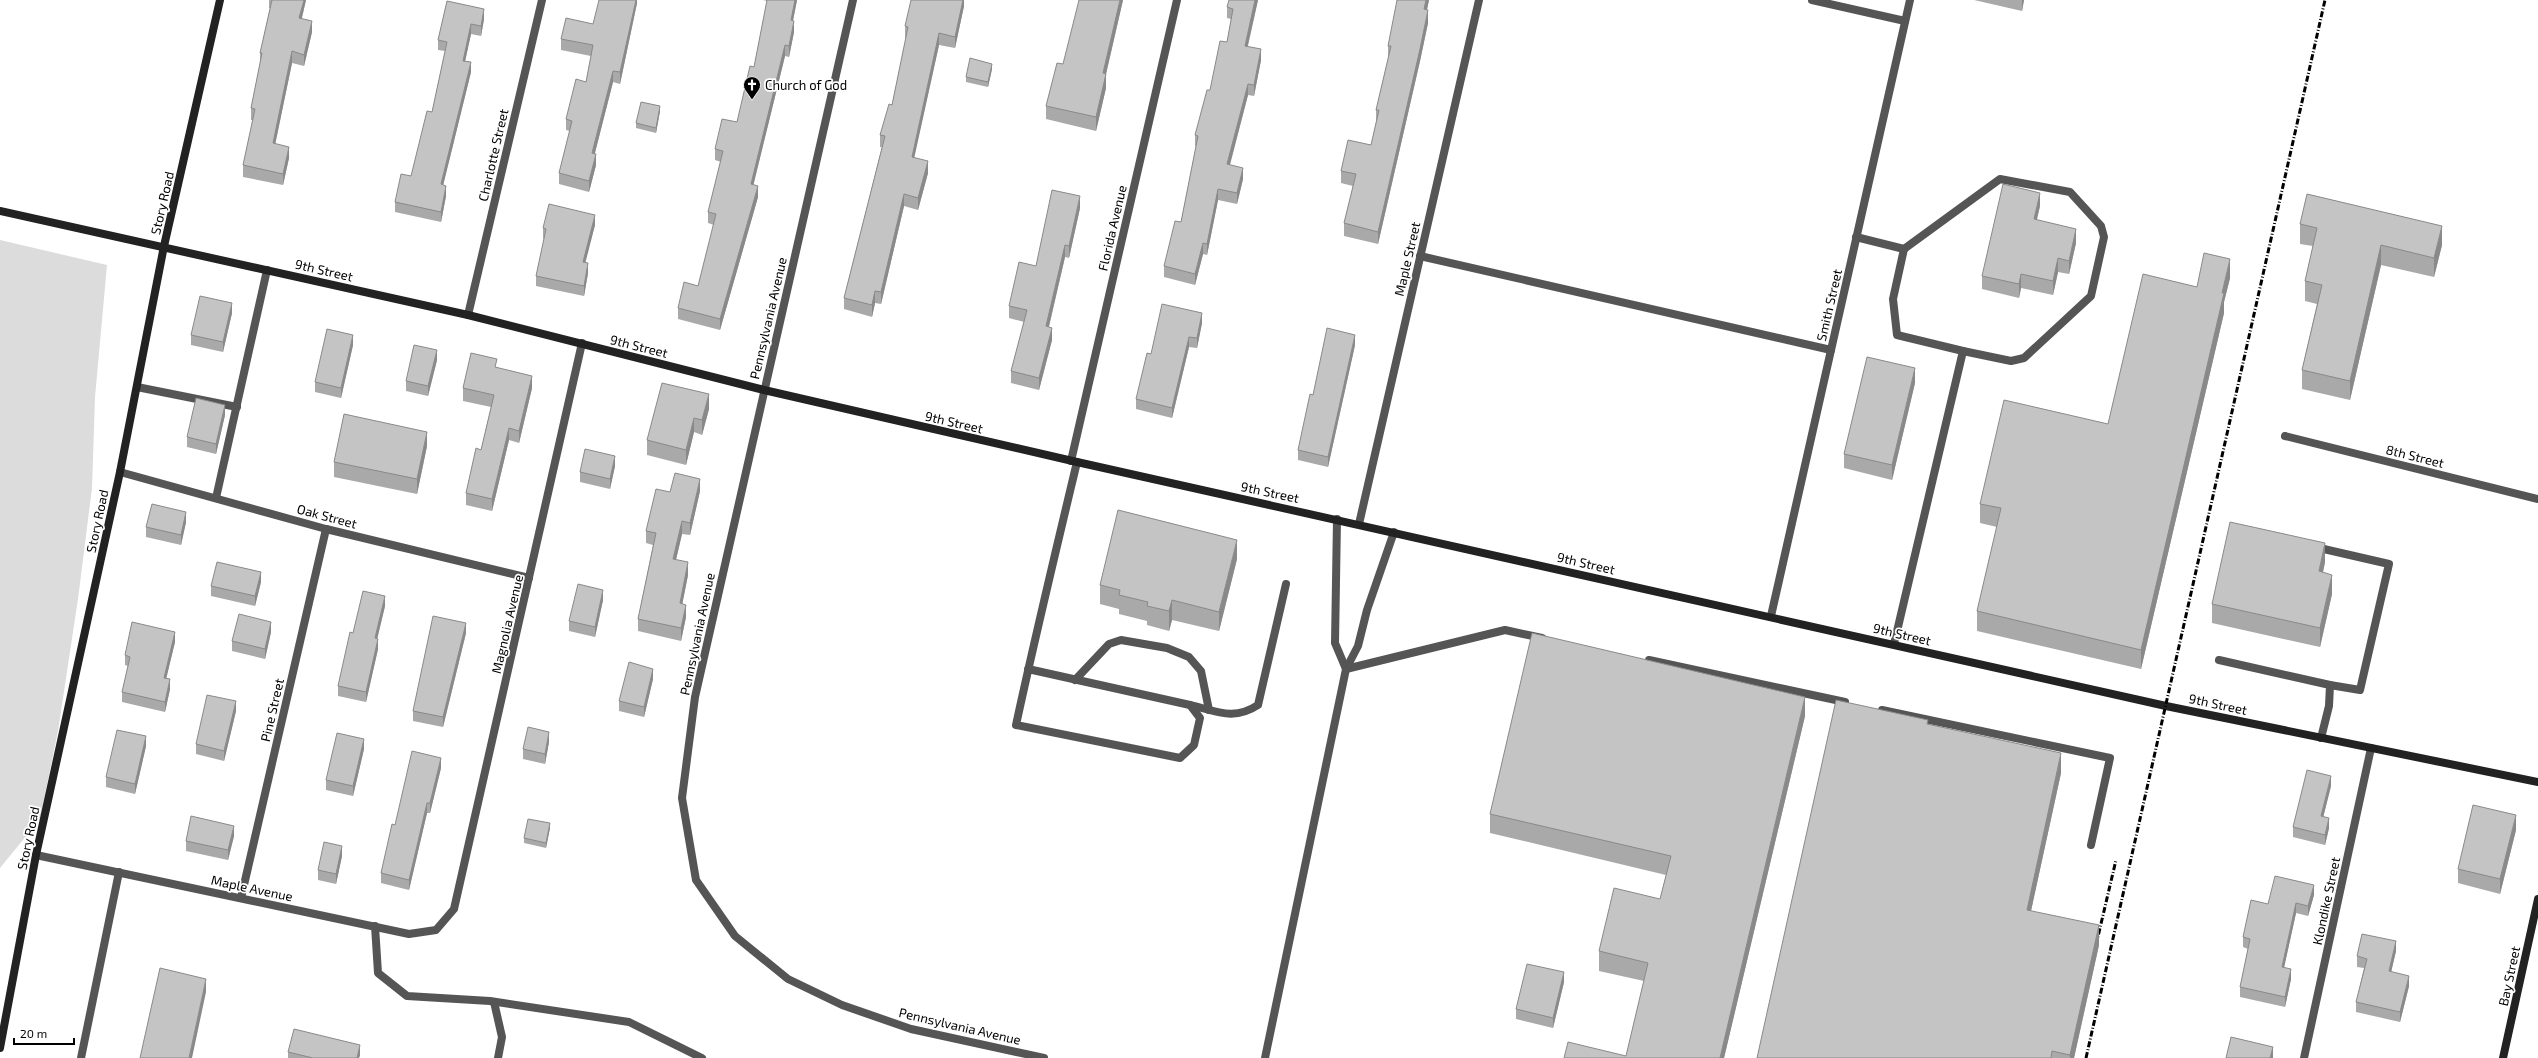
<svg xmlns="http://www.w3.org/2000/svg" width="2538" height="1058" font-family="'Exo 2',sans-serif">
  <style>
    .green { fill: #dcdcdc }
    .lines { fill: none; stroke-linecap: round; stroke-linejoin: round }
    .lane { stroke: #555; stroke-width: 8 }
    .street { stroke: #555; stroke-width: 8 }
    .secondary { stroke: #222; stroke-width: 8 }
    .rail { stroke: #000; stroke-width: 3; stroke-dasharray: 6 2 1 2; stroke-linecap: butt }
    .wall { fill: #a9a9a9 }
    .shaded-wall { fill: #898989 }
    .building { fill: #c4c4c4; stroke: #898989 }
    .labels { text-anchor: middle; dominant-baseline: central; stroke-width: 3.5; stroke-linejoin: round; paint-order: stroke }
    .poi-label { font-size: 13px; fill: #000; stroke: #fff; text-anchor: start }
    .street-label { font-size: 13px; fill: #000; stroke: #fff }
  </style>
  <rect width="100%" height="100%" fill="#fff"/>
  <path class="green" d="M0 240 107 265 95 397 92 488 78 599 58 731 40 819 0 868Z"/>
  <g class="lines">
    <g class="lane">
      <path d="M1812 0 1905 21"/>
      <path d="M1856 237 1904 249 1893 299 1897 335 1963 351 1894 644"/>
      <path d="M1904 249 2000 179 2070 192 2101 226 2104 237 2091 296 2024 358 2011 361 1963 351"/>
      <path d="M1420 256 1831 350"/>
      <path d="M137 387 237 407"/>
      <path d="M216 498 267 270"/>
      <path d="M1337 519 1335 643 1346 669"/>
      <path d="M2315 547 2389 564 2360 690 2330 685"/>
      <path d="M1649 660 1845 702"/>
      <path d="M2219 660 2330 685 2329 706 2321 738"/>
      <path d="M1028 669 1190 705 1200 718 1194 745 1180 758 1016 725C1035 637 1056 550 1077 462"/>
      <path d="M1346 669 1505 630 1542 638"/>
      <path d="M1075 680 1109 644 1121 640 1167 648 1189 657 1201 671 1209 710"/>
      <path d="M1190 705C1216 711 1234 721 1258 705L1286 584"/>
      <path d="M1882 710 2110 758 2091 845"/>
      <path d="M375 926 378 973 407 996 490 1001 629 1022 702 1058"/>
      <path d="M494 1002 502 1037 498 1058"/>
      <path d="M81 1058 119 872"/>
      <path d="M1265 1058 1346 669 1358 646 1367 610 1394 532"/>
    </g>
    <g class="street">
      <path d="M853 0 695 697 682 798 696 880 735 936 788 979 842 1005 911 1029 1044 1058"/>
      <path d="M468 315 542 0"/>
      <path d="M2285 436 2538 499"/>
      <path d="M1071 461 1177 0"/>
      <path d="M120 472 326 529 529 578"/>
      <path d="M1359 524 1479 0"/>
      <path d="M1771 616 1910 0"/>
      <path d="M36 855 409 934 436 930 454 909 582 343"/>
      <path d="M241 898 326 529"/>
      <path d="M2304 1058 2371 748"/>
    </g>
    <g class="secondary">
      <path d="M0 211 468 315 764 390 1077 462 2166 706 2538 782"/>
      <path d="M0 1048 36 855 120 472 164 246 220 0"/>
      <path d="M2503 1058 2538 899"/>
    </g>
    <g class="rail">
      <path d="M2096 945 2116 860"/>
      <path d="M2086 1058 2325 0"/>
    </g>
  </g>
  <g class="wall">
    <path d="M269 0H306L302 18 312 32 304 66 292 63 275 144 289 158 283 185 243 177V165L253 120H251V108L260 64V53L270 8H269Z"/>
    <path d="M636 0H637V3L620 84 613 82 595 153 596 165 589 192 559 184V173L570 131 566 130V119L586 82 591 56 561 50V39L593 24Z"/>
    <path d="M763 0H797L793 20 794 32 789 57 785 56 753 185 758 197 720 330 678 319V308L698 286 714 225 708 223V212L721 162 715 160V149L737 122 754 67 767 1Z"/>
    <path d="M964 0V6L955 48 939 45 914 157 928 173 918 210 904 206 881 304 875 303 872 317 844 309V298L882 147H880V135L892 105 906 38H905V26Z"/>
    <path d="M1123 0 1106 74V88L1096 131 1046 119V106L1063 64Z"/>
    <path d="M1258 0 1248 46 1261 60 1254 96 1248 95 1230 165 1243 179 1237 204 1218 200 1207 255 1203 254 1195 285 1164 277V266L1181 222 1196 146H1195V135L1227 42 1231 19 1227 18V7Z"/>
    <path d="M1429 0 1427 10 1428 23 1420 61 1378 244 1344 236V223L1353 186 1341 183V171L1371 145 1376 122V110L1388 59V46Z"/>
    <path d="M1974 0H2024L2022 11Z"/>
    <path d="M447 1 484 19 481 36 471 34 465 61 471 72 443 185 446 196 441 222 395 212V202L411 176 432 112 445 51 438 50V40Z"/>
    <path d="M992 69 988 87 966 82V77Z"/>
    <path d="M660 111 656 133 636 128V123Z"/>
    <path d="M2040 206 2036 220 2076 243 2069 274 2058 272 2053 295 2021 288 2019 298 1982 289V276Z"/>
    <path d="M1080 208 1069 258 1065 257 1049 327 1052 340 1039 390 1011 383V371L1024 322 1009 318V306L1036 266Z"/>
    <path d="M2300 224 2442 245 2434 277 2381 265 2350 400 2302 389V370L2317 304 2305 301V281L2313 246 2300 244Z"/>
    <path d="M595 225 585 262 588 273 584 296 536 286V276L544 239 543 238V228Z"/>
    <path d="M2230 278 2224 302V313L2141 669 1977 631V611L1997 527 1980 523V504L2108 424 2197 287Z"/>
    <path d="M232 313 223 352 191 345V335Z"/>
    <path d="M1202 323 1197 348 1189 347 1172 418 1136 409V399L1151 354Z"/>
    <path d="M353 345 341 398 315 392V382Z"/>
    <path d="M1355 345 1328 467 1298 460V450L1313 395Z"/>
    <path d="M437 360 428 396 406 391V381Z"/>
    <path d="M497 367 532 388 519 443 509 440 492 511 466 505V493L481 450 491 407 463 401V388Z"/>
    <path d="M1915 383 1892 480 1844 468V454Z"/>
    <path d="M709 409 702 435 694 432 686 465 647 455V440Z"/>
    <path d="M225 415 216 454 187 447V437Z"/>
    <path d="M427 446 417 494 334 477V462Z"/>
    <path d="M615 466 610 489 580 482V472Z"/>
    <path d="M700 491 690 535 682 534 676 560 688 575 682 604 686 617 681 641 638 631V619L653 545 646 543V531Z"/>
    <path d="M186 522 181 545 146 537V527Z"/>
    <path d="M1237 559 1219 631 1172 620 1169 631 1147 625V621L1119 614V609L1100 604V585Z"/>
    <path d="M2325 562 2323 572 2332 594 2320 647 2212 623V604Z"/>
    <path d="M261 582 255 606 211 596V586Z"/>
    <path d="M603 600 595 637 569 631V621Z"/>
    <path d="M385 606 377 639 378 649 366 702 338 696V686L353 633Z"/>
    <path d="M271 632 265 659 232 651V641Z"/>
    <path d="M466 633 443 727 413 721V711Z"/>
    <path d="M175 642 166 678 170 689 165 712 122 702V692L128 666 125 665V655Z"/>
    <path d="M653 679 644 717 619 711V701Z"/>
    <path d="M236 711 224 761 196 754V744Z"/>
    <path d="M1805 716 1724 1058H1564L1626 1056 1644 981 1599 971V951L1660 899 1666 875 1490 833V814Z"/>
    <path d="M1928 724 2061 773 2031 911 2099 945 2074 1058H1757Z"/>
    <path d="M549 742 545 764 523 759V749Z"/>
    <path d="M146 746 135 794 106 787V777Z"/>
    <path d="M364 749 353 796 326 790V780Z"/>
    <path d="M441 768 430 813H427L409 890 381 883V873L395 825Z"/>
    <path d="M2331 786 2323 817 2329 828 2325 845 2293 837V827Z"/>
    <path d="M550 828 546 848 524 843V838Z"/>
    <path d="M2516 830 2500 894 2458 883V869Z"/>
    <path d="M234 836 228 860 186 851V841Z"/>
    <path d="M342 856 336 884 318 880V870Z"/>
    <path d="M2314 895 2308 916 2296 913 2284 967 2291 979 2285 1007 2240 997V987L2248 949 2243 947V937L2268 904Z"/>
    <path d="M2396 951 2391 972 2409 986 2400 1022 2356 1012V1002L2364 968 2357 967V956Z"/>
    <path d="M1564 982 1553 1028 1516 1019V1009Z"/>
    <path d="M288 1052 360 1055 359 1058H288Z"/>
  </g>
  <g class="shaded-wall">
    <path d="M304 0H306L299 29V18Z"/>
    <path d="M636 0H637V3L620 84V72Z"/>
    <path d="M795 0H797L791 31V20Z"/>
    <path d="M963 0H964V6L955 48V37Z"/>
    <path d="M1120 0H1123L1103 87V73Z"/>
    <path d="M1255 0H1258L1245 57V46Z"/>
    <path d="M1426 0H1429L1424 22V9Z"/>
    <path d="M2022 0H2024L2022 11Z"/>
    <path d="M484 9V19L481 36V26Z"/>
    <path d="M1428 10V23L1420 61 1378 244V232Z"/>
    <path d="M312 21V32L304 66V55Z"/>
    <path d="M794 21V32L789 57V46Z"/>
    <path d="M471 24V34L463 71V61Z"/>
    <path d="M939 33V45L912 168V157Z"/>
    <path d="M785 45V56L751 195V184Z"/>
    <path d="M1261 49V60L1254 96V85Z"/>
    <path d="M292 51V63L273 155V143Z"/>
    <path d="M471 62V72L441 194V184Z"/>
    <path d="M992 64V69L988 87V82Z"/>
    <path d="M613 71V82L592 164V153Z"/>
    <path d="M1106 74V88L1096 131V117Z"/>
    <path d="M1248 84V95L1227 175V164Z"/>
    <path d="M660 106V111L656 133V128Z"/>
    <path d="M289 147V158L283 185V174Z"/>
    <path d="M596 154V165L589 192V181Z"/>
    <path d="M928 161V173L918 210V198Z"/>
    <path d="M1243 168V179L1237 204V193Z"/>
    <path d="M446 186V196L441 222V212Z"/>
    <path d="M758 186V197L720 330V319Z"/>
    <path d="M1218 189V200L1207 255V244Z"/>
    <path d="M2040 193V206L2034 233V219Z"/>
    <path d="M904 194V206L881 304V292Z"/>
    <path d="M1080 196V208L1069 258V246Z"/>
    <path d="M595 215V225L583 272V262Z"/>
    <path d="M2442 226V245L2434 277V258Z"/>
    <path d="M2076 229V243L2069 274V261Z"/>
    <path d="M1203 243V254L1195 285V274Z"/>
    <path d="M1065 245V257L1046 338V326Z"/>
    <path d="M2381 245V265L2350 400V381Z"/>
    <path d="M2058 258V272L2053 295V281Z"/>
    <path d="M2230 259V278L2224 302V313L2141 669V650Z"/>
    <path d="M588 263V273L584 296V286Z"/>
    <path d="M2021 274V288L2019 298V284Z"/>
    <path d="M875 291V303L872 317V305Z"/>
    <path d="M232 303V313L223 352V342Z"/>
    <path d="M1202 313V323L1197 348V338Z"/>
    <path d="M1052 328V340L1039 390V378Z"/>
    <path d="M353 335V345L341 398V388Z"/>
    <path d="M1355 335V345L1328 467V457Z"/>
    <path d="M1189 337V347L1172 418V408Z"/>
    <path d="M437 350V360L428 396V386Z"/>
    <path d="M1915 368V383L1892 480V465Z"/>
    <path d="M532 376V388L519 443V431Z"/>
    <path d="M709 394V409L702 435V420Z"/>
    <path d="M225 405V415L216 454V444Z"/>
    <path d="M694 418V432L686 465V450Z"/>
    <path d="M509 428V440L492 511V499Z"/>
    <path d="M427 432V446L417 494V479Z"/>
    <path d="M615 456V466L610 489V479Z"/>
    <path d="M700 479V491L690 535V523Z"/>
    <path d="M186 512V522L181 545V535Z"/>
    <path d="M682 521V534L673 572V559Z"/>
    <path d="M1237 540V559L1219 631V612Z"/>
    <path d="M2325 543V562L2319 591V571Z"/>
    <path d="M688 562V575L680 616V603Z"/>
    <path d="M261 572V582L255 606V596Z"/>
    <path d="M2332 575V594L2320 647V628Z"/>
    <path d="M603 590V600L595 637V627Z"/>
    <path d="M385 596V606L375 648V638Z"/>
    <path d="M1172 600V620L1169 631V611Z"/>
    <path d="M686 605V617L681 641V628Z"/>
    <path d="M271 622V632L265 659V649Z"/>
    <path d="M466 623V633L443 727V717Z"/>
    <path d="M175 632V642L164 688V678Z"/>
    <path d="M378 639V649L366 702V692Z"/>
    <path d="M653 669V679L644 717V707Z"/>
    <path d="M170 679V689L165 712V702Z"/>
    <path d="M1805 697V716L1724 1058H1720Z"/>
    <path d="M236 701V711L224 761V751Z"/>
    <path d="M549 732V742L545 764V754Z"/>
    <path d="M146 736V746L135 794V784Z"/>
    <path d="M364 739V749L353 796V786Z"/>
    <path d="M2061 753V773L2027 929V910Z"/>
    <path d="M441 758V768L430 813V803Z"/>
    <path d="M2331 776V786L2321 826V816Z"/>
    <path d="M427 803V813L409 890V880Z"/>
    <path d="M2516 815V830L2500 894V879Z"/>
    <path d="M2329 818V828L2325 845V835Z"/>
    <path d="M550 823V828L546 848V843Z"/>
    <path d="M234 826V836L228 860V850Z"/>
    <path d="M342 846V856L336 884V874Z"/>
    <path d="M2314 885V895L2308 916V906Z"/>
    <path d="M2296 903V913L2282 977V967Z"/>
    <path d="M2099 925V945L2074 1058H2070V1055Z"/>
    <path d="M2396 941V951L2389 981V971Z"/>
    <path d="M2291 969V979L2285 1007V997Z"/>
    <path d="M1564 972V982L1553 1028V1018Z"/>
    <path d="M2409 976V986L2400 1022V1012Z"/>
    <path d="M206 979V992L192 1058H189Z"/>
    <path d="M360 1045V1055L359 1058H357Z"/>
    <path d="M2273 1047V1058H2270Z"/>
  </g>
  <g class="building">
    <path d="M272 0H304L299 18 312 21 304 55 292 51 273 143 289 147 283 174 243 165 255 109 251 108 262 53H260Z"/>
    <path d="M599 0H636L620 72 613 71 592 153 596 154 589 181 559 173 572 121 566 119 576 79 586 82 593 45 561 39 566 18 593 24Z"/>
    <path d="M767 0H795L791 20 794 21 789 46 785 45 751 184 758 186 720 319 678 308 684 282 698 286 716 214 708 212 723 151 715 149 722 119 737 122 750 66 754 67Z"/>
    <path d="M911 0H963L955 37 939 33 912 157 928 161 918 198 904 194 881 292 875 291 872 305 844 298 885 136 880 135 889 104 892 105 908 27 905 26Z"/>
    <path d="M1079 0H1120L1103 73 1106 74 1096 117 1046 106 1057 63 1063 64Z"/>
    <path d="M1229 0H1255L1245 46 1261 49 1254 85 1248 84 1227 164 1243 168 1237 193 1218 189 1207 244 1203 243 1195 274 1164 266 1175 221 1181 222 1198 136 1195 135 1207 90H1210L1220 41 1227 42 1233 9 1227 7Z"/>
    <path d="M1397 0H1426L1424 9 1428 10 1420 49 1378 232 1344 223 1356 174 1341 171 1348 140 1371 145 1379 110H1376L1391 46H1388Z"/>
    <path d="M447 1 484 9 481 26 471 24 463 61 471 62 441 184 446 186 441 212 395 202 401 174 411 176 427 111 432 112 447 42 438 40Z"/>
    <path d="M970 58 992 64 988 82 966 77Z"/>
    <path d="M641 102 660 106 656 128 636 123Z"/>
    <path d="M2003 184 2040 193 2034 219 2076 229 2069 261 2058 258 2053 281 2021 274 2019 284 1982 276Z"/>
    <path d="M1052 190 1080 196 1069 246 1065 245 1046 326 1052 328 1039 378 1011 371 1027 310 1009 306 1019 262 1036 266Z"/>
    <path d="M2307 194 2442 226 2434 258 2381 245 2350 381 2302 370 2322 285 2305 281 2317 228 2300 224Z"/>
    <path d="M549 204 595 215 583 262 588 263 584 286 536 276 546 229 543 228Z"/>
    <path d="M2204 253 2230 259 2222 293H2224L2141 650 1977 611 2001 508 1980 504 2004 400 2108 424 2143 274 2197 287Z"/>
    <path d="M200 296 232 303 223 342 191 335Z"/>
    <path d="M1162 304 1202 313 1197 338 1189 337 1172 408 1136 399 1147 353 1151 354Z"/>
    <path d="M1327 328 1355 335 1328 457 1298 450 1310 394 1313 395Z"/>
    <path d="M327 329 353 335 341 388 315 382Z"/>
    <path d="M414 345 437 350 428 386 406 381Z"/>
    <path d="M471 353 497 359 495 367 532 376 519 431 509 428 492 499 466 493 476 448 481 450 494 395 463 388Z"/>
    <path d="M1867 357 1915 368 1892 465 1844 454Z"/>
    <path d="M662 383 709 394 702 420 694 418 686 450 647 440Z"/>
    <path d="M196 398 225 405 216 444 187 437Z"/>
    <path d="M344 414 427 432 417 479 334 462Z"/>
    <path d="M585 449 615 456 610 479 580 472Z"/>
    <path d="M675 473 700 479 690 523 682 521 673 559 688 562 680 603 686 605 681 628 638 619 656 533 646 531 656 489 670 492Z"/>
    <path d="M152 504 186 512 181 535 146 527Z"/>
    <path d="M1118 510 1237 540 1219 612 1172 600 1169 611 1147 606 1148 602 1119 595 1120 590 1100 585Z"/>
    <path d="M2230 522 2325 543 2319 571 2332 575 2320 628 2212 604Z"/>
    <path d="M217 562 261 572 255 596 211 586Z"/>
    <path d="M578 584 603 590 595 627 569 621Z"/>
    <path d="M363 591 385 596 375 638 378 639 366 692 338 686 350 632 353 633Z"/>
    <path d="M239 614 271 622 265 649 232 641Z"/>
    <path d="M433 616 466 623 443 717 413 711Z"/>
    <path d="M132 622 175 632 164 678 170 679 165 702 122 692 130 657 125 655Z"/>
    <path d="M1532 633 1805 697 1720 1058H1564L1568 1042 1626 1056 1648 963 1599 951 1614 888 1660 899 1671 856 1490 814Z"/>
    <path d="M629 662 653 669 644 707 619 701Z"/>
    <path d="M207 695 236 701 224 751 196 744Z"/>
    <path d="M1836 700 1928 720 1927 724 2061 753 2027 910 2099 925 2070 1055 2052 1051 2051 1058H1757Z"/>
    <path d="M528 727 549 732 545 754 523 749Z"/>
    <path d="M117 730 146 736 135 784 106 777Z"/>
    <path d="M337 733 364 739 353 786 326 780Z"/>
    <path d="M412 751 441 758 430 803H427L409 880 381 873 392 824 395 825Z"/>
    <path d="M2307 770 2331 776 2321 816 2329 818 2325 835 2293 827Z"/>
    <path d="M2473 805 2516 815 2500 879 2458 869Z"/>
    <path d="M191 816 234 826 228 850 186 841Z"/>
    <path d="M528 819 550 823 546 843 524 838Z"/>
    <path d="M324 842 342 846 336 874 318 870Z"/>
    <path d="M2275 876 2314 885 2308 906 2296 903 2282 967 2291 969 2285 997 2240 987 2250 939 2243 937 2251 900 2268 904Z"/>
    <path d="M2362 934 2396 941 2389 971 2409 976 2400 1012 2356 1002 2367 959 2357 956Z"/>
    <path d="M1527 964 1564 972 1553 1018 1516 1009Z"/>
    <path d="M160 968 206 979 189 1058H140Z"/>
    <path d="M294 1029 360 1045 357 1058H313L288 1052Z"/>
    <path d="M2231 1037 2273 1047 2270 1058H2226Z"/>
  </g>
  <defs>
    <g id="church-pin" transform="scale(0.9)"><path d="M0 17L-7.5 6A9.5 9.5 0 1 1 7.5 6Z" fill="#000" stroke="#fff"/><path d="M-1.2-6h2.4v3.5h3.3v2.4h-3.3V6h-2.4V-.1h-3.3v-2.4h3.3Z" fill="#fff"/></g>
  </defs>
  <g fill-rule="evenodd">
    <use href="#church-pin" x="752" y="85"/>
  </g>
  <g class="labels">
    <g class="poi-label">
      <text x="765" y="85">Church of God</text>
    </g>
    <g class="street-label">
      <text transform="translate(493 155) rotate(-77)">Charlotte Street</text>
      <text transform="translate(162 203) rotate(-77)">Story Road</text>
      <text transform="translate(1112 228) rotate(-77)">Florida Avenue</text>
      <text transform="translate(1407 259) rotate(-77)">Maple Street</text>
      <text transform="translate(324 270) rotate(13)">9th Street</text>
      <text transform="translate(1829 305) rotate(-77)">Smith Street</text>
      <text transform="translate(768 318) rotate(-77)">Pennsylvania Avenue</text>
      <text transform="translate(639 346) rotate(14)">9th Street</text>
      <text transform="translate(954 422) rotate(13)">9th Street</text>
      <text transform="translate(2415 456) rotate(14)">8th Street</text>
      <text transform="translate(1270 492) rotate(12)">9th Street</text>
      <text transform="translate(327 516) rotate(15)">Oak Street</text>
      <text transform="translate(97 521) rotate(-78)">Story Road</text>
      <text transform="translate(1586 563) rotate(13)">9th Street</text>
      <text transform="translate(507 624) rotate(-77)">Magnolia Avenue</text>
      <text transform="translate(697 634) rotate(-78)">Pennsylvania Avenue</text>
      <text transform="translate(1902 634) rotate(13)">9th Street</text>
      <text transform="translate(2218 704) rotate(12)">9th Street</text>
      <text transform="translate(272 710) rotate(-77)">Pine Street</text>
      <text transform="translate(28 838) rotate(-78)">Story Road</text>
      <text transform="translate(252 888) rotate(12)">Maple Avenue</text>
      <text transform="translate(2326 901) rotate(-78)">Klondike Street</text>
      <text transform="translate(2509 976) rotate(-78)">Bay Street</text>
      <text transform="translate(960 1026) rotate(13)">Pennsylvania Avenue</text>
    </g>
  </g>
  <path d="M14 1038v6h60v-6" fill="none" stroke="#000000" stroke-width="2"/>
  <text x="20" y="1038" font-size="12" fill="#000000" stroke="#ffffff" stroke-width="3" paint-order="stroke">20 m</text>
</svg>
